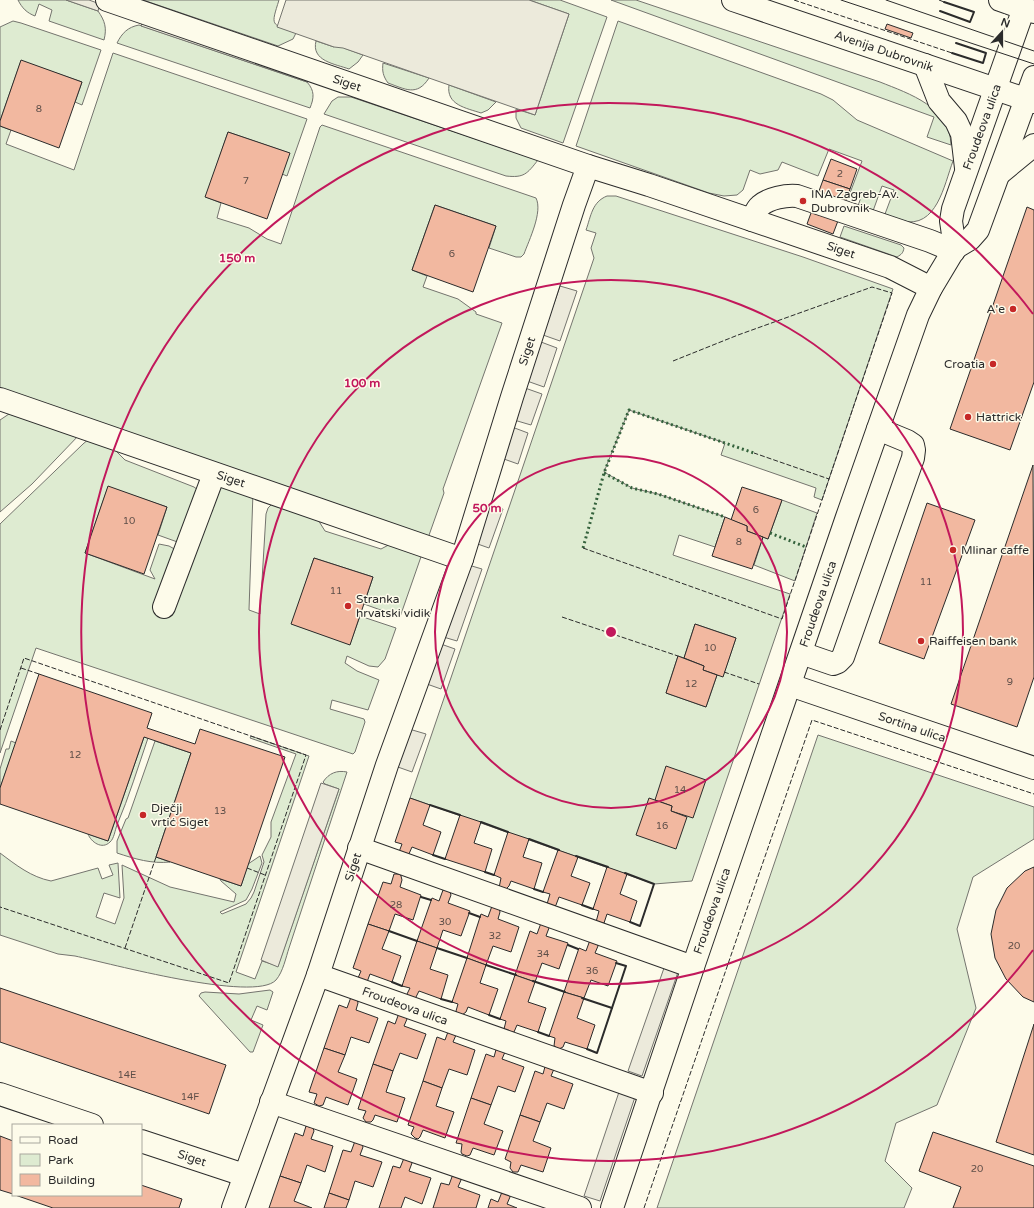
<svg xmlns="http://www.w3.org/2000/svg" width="1034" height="1208" font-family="'Varela Round',sans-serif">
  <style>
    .green { fill: #deebd1; stroke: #74746e; fill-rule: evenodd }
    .parking { fill: #eceadb; stroke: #74746e }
    .building { fill: #f2b8a0; stroke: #2b2b2b }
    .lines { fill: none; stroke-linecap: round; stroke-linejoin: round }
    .minor-casing { stroke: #2b2b2b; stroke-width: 24 }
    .major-casing { stroke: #2b2b2b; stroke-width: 24 }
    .minor { stroke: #fdfbea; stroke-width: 22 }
    .major { stroke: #fdfbea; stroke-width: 22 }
    .tram { stroke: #2b2b2b; stroke-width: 1 }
    .hedge { stroke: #34623c; stroke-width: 3; stroke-dasharray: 2 3; stroke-linecap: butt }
    .fence { stroke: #2b2b2b; stroke-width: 1; stroke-dasharray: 5 2; stroke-linecap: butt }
    .wall { stroke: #2b2b2b; stroke-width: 2 }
    .ring { fill: none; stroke: #c2185b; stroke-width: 2 }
    .poi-dot { fill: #c62828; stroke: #fdfbea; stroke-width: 1.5 }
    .labels { text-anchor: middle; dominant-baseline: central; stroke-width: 3; stroke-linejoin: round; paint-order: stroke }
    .number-label { font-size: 10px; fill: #5d4e48 }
    .street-label { font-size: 12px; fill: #2b2b2b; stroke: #fdfbea }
    .poi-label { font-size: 12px; fill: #2b2b2b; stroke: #fdfbea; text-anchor: start }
    .centre { fill: #c2185b; stroke: #fdfbea; stroke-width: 2 }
    .ring-label { font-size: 12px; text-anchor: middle; font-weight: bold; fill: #c2185b; stroke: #fdfbea; stroke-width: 3; stroke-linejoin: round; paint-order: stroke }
  </style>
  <rect width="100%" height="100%" fill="#fdfbea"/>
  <g class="green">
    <path d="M18 0H66L98 11C105 21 107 28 104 40L49 21 52 10 39 4 35 16C27 13 22 8 18 0Z"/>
    <path d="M143 0H279C271 26 270 24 296 33L293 39 278 46Z"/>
    <path d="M351 0 344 48 363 55 358 62 349 69C335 64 311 61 316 41L334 47Z"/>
    <path d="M529 0H560L607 17 563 143 521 128 516 118V109L535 115 569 14Z"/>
    <path d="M611 0H636L880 82C910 94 950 107 951 145L927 137 934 117Z"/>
    <path d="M13 21 21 23 101 50 82 105 75 102 82 82 21 61 0 121V27Z"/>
    <path d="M618 21 821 94 833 100 857 120 953 161C944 185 937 229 902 221 897 220 891 217 885 214L894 190 882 186 873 211 858 206 861 197 850 193 862 161 829 149 818 176 782 162 778 170 760 174 750 170 743 190 737 195 724 196 709 193 576 146Z"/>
    <path d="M139 25 307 82C315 91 314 98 310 108L117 43C122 33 128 27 139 25Z"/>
    <path d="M113 53 307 119 287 176 282 174 289 153 228 132 206 197 221 203 217 218 249 228 267 239 281 244 320 127 322 125 536 198C543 212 529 240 524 254L521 257H516L489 248 496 226 435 205 412 270 427 276 423 287 458 299 476 312V314L502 323 443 489 444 493 428 538 0 393V126L11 130 6 144 74 170Z"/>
    <path d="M383 63 429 78C417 97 405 89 388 83 383 76 382 71 383 63Z"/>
    <path d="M449 85 496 102 488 110 481 113C466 108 446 105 449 85Z"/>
    <path d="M338 97H351L538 160C527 174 524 178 506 176L324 114 332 101Z"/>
    <path d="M607 196H616L803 257 893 289 822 500 814 497 816 488 721 455 725 443 629 410 604 472 632 488 658 494 725 517 715 547 679 535 673 555 790 594 692 881 654 884 410 798 594 258 591 248 596 233 586 230C591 216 592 202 607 196ZM695 624 736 638 723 676 717 675 706 707 666 693 678 656 684 658Z"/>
    <path d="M844 226 901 245 904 248C903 253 902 254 897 257L840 237Z"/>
    <path d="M9 414 81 433 32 484 0 512V420Z"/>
    <path d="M90 438 109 444 125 460 194 487 198 490 183 544 158 535 167 507 108 487 85 553 155 579 150 570 159 544 169 546 180 552 218 484 253 492 249 610 260 614 266 514 268 508 272 504 315 515 325 531 381 549 396 541 423 551 400 617 364 604 373 577 314 558 292 624 350 644 360 616 396 628 385 659 378 667 369 666 347 656 345 663 357 671 379 680 368 710 332 700 330 709 364 719 365 722 355 752 353 754 36 648 0 753V524L83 444Z"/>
    <path d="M782 500 817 513 795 581 754 565 763 537 768 539Z"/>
    <path d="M818 735 1034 807V839L973 877 957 929 976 1008 937 1105 896 1123 885 1161 912 1188 904 1208H657Z"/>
    <path d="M251 736 309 756 236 972 255 979 262 961 278 966 339 789 325 784 323 782C329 773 337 770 347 772L289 948C286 957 283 972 276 980 255 1003 108 963 75 956L58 954 0 935V853C16 865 31 877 51 881L98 868 102 879 113 875 109 865 118 863 120 898 104 893 96 917 115 924 124 898 122 865 170 887 234 902 236 894 221 881 220 879 241 886 248 864 260 856 262 863 252 889 246 900 220 912 222 914 246 904 251 898 254 892 264 862 262 855 271 837V822L296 754 250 738Z"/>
    <path d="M144 737 148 738C138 767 129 797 117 825 115 830 114 839 110 842 102 850 91 842 88 834L108 841Z"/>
    <path d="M11 741 16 743 0 788V769L6 749H9Z"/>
    <path d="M155 741 191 753 156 857 170 862C152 864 135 859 117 853V841L126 819 128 818Z"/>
    <path d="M270 990 273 992 267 1010 257 1006 251 1020 263 1025 253 1052H250L199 996 201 993 205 992 239 994Z"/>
  </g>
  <g class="parking">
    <path d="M66 0H89L100 4 98 11Z"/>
    <path d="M286 0H529L569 14 535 115 343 48 334 47 277 27Z"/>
    <path d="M144 18 310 75 307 82 141 26Z"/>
    <path d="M560 286 577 291 560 341 543 335Z"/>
    <path d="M541 342 557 348 544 387 527 381Z"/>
    <path d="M525 388 542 394 531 425 514 420Z"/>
    <path d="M512 427 528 433 518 464 501 458Z"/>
    <path d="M486 503 503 509 489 548 472 542Z"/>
    <path d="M465 564 482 569 457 641 440 636Z"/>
    <path d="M438 643 455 649 441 689 424 683Z"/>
    <path d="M409 729 426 734 412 772 395 766Z"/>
    <path d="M321 783 339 789 278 967 261 960Z"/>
    <path d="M664 968 678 972 642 1076 628 1071Z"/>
    <path d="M619 1092 635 1097 600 1201 584 1196Z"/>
  </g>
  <g class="building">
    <path d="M887 24 913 33 911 38 885 29Z"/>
    <path d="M21 60 82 82 59 148 0 126V121Z"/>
    <path d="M228 132 290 153 267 219 205 197Z"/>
    <path d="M831 159 857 169 850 189 823 180Z"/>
    <path d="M823 180 850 189 833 234 807 224Z"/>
    <path d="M435 205 496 226 473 292 412 270Z"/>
    <path d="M1027 207 1034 210V382L1010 450 950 429Z"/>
    <path d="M1033 465 1034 677 1017 727 951 704Z"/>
    <path d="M108 486 167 507 144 574 85 553Z"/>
    <path d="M742 487 782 500 768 539 747 531V526L731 520Z"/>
    <path d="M927 503 975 520 924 659 879 643Z"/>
    <path d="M725 517 747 526V531L763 537 752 569 712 556Z"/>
    <path d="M314 558 373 577 350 645 291 624Z"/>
    <path d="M695 624 736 638 723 677 703 670 704 666 684 658Z"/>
    <path d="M678 656 704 666 703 670 717 675 706 707 666 693Z"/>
    <path d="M39 674 152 713 147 728 195 744 200 729 285 757 241 886 156 857 191 753 144 737 108 841 0 804V788Z"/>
    <path d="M666 766 706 780 693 818 671 811 672 806 655 800Z"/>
    <path d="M410 798 430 805 423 825 441 832 433 855 412 847 408 856 399 852 402 844 395 842Z"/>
    <path d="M649 798 672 806 671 811 687 817 676 849 636 835Z"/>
    <path d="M460 815 481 822 474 843 492 849 485 872 445 859Z"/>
    <path d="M508 832 529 839 523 857 542 863 534 889 511 881 509 886 505 890 499 888 501 878 494 875Z"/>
    <path d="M558 850 578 857 571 876 590 883 582 905 559 897 556 905 554 907 547 904 550 894 543 892Z"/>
    <path d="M607 867 627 874 620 894 637 901 630 922 607 914 604 923 601 924 596 922 599 911 593 909Z"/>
    <path d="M1034 867V1002L1023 997 1006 979 995 958 991 934 996 910 1007 888 1025 871Z"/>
    <path d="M394 874H400L401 876 402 880 400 887 421 895 413 920 395 914 389 931 368 924 383 882 391 884Z"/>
    <path d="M443 890H448L450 892 451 895 448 903 470 911 461 936 443 930 437 948 417 941 432 898 439 901Z"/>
    <path d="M492 906 499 908 500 912 498 919 519 927 511 952 493 946 486 965 467 958 481 914 488 917Z"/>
    <path d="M541 923 548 925 549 928 546 936 568 943 559 969 542 963 535 982 515 975 530 931 537 934Z"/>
    <path d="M368 924 389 931 382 949 401 956 392 982 370 974 367 982 358 978 361 971 353 968Z"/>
    <path d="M590 940 597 942 598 946 595 953 617 961 608 986 591 980 584 998 564 992 579 948 586 951Z"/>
    <path d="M417 941 437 948 430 969 448 975 441 999 419 991 415 999 408 997 407 994 410 988 402 986Z"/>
    <path d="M467 958 486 965 480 983 498 989 489 1015 468 1007 466 1012 462 1015 457 1013 456 1011 458 1004 452 1002Z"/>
    <path d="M515 975 535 982 528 1002 546 1008 538 1032 517 1025 514 1032 510 1033 506 1031 504 1029 506 1021 500 1019Z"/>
    <path d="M0 988 226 1065 209 1114 0 1042Z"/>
    <path d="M564 992 584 998 577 1018 595 1025 587 1049 565 1042 563 1047 559 1049 554 1046 555 1038 549 1036Z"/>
    <path d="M351 997 357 999 358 1003 356 1010 378 1018 369 1043 351 1037 345 1055 324 1048 339 1005 347 1008Z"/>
    <path d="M399 1013 406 1015 407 1019 404 1026 426 1034 417 1059 400 1053 393 1071 373 1064 388 1021 395 1024Z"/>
    <path d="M1034 1024V1155L996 1142Z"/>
    <path d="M449 1029 456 1035 453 1042 475 1050 467 1075 449 1069 442 1088 423 1081 437 1037 445 1040Z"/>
    <path d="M497 1046 505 1052 502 1059 524 1067 515 1092 498 1086 491 1105 471 1098 486 1054 494 1057Z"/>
    <path d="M324 1048 345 1055 338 1072 357 1079 348 1105 326 1097 323 1105 319 1106 314 1103 317 1094 309 1092Z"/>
    <path d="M546 1063 554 1069 551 1076 573 1084 564 1109 547 1103 540 1122 520 1115 535 1071 543 1074Z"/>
    <path d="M373 1064 393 1071 386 1092 405 1098 397 1122 375 1115 373 1120 371 1122H366L363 1118 366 1111 358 1109Z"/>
    <path d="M423 1081 442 1088 436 1106 454 1112 445 1138 423 1130 420 1137 418 1139 415 1138 411 1134 414 1127 408 1125Z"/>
    <path d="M471 1098 491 1105 484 1124 503 1131 494 1155 473 1148 470 1155 467 1156 462 1154 461 1152 462 1144 456 1143Z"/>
    <path d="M520 1115 540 1122 533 1141 551 1148 543 1172 521 1165 518 1172H513L510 1168 511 1162 505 1159Z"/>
    <path d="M306 1126 313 1128 314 1131 311 1139 333 1146 325 1172 307 1165 301 1183 280 1176 295 1133 303 1136Z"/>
    <path d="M933 1132 1034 1166V1208H953L961 1187 919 1171Z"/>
    <path d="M0 1136 13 1141V1194L0 1190Z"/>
    <path d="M355 1141 362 1144 363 1147 360 1155 382 1162 373 1187 355 1181 349 1200 329 1193 343 1150 351 1152Z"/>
    <path d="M404 1158 411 1160 412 1163 409 1171 431 1178 422 1204 405 1197 401 1208H379L393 1166 400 1168Z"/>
    <path d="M453 1174 460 1177 461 1180 458 1187 480 1195 476 1208H433L441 1183 449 1185Z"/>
    <path d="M280 1176 301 1183 294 1201 312 1208H269Z"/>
    <path d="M141 1185 182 1199 179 1208H53L15 1195H141Z"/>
    <path d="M502 1192 509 1194 510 1197 507 1204 517 1208H488L491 1199 498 1202Z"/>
    <path d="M329 1193 349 1200 346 1208H324Z"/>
  </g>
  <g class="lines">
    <g class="minor-casing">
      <g id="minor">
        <path d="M107 0 588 166 649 185 890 267 931 288"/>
        <path d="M925 65 939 101 956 121 962 134 966 168"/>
        <path d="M1000 173 1034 145"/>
        <path d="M752 220C754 216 756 209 760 206 769 198 786 195 797 196L930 241 954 251"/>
        <path d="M955 248 951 221 953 209 1024 8"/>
        <path d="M0 399 462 559"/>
        <path d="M164 607 214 474"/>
        <path d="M801 653 833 664 838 662 843 657 913 458 914 450 913 445 907 441 878 429"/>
        <path d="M790 685 1034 768"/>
        <path d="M359 848 693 967"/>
        <path d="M318 975 652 1093"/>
        <path d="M0 1094 92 1125"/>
        <path d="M271 1102 580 1208"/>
        <path d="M141 1141 244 1175"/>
        <path d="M233 1208 318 975 387 765 462 559 512 397 574 205 588 166"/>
        <path d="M612 1208 693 967 847 517 918 315 931 288 955 248 970 239 978 230 1034 77"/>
      </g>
    </g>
    <g class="major-casing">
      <g id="major">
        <path d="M733 0 1034 102"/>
        <path d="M1000 0 1034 12"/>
      </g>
    </g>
    <use href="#minor" class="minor"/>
    <use href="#major" class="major"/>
    <g class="tram">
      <path d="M841 0 1034 64"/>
      <path d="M886 0 1034 51"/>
    </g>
    <g class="hedge">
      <path d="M604 473 632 488 658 494 725 517"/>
      <path d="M770 533 806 547"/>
      <path d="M583 548 604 473 629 410 754 453"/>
    </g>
    <g class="fence">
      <path d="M794 0 952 53"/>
      <path d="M939 0 944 2"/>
      <path d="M673 361 738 335 872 287 892 293 829 479"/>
      <path d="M583 548 782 619 829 479 754 453"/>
      <path d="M562 617 678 656"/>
      <path d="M21 668 39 674"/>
      <path d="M724 672 759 684"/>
      <path d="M0 730 24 658 306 755 229 983 0 907"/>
      <path d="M247 868 265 875"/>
      <path d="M125 948 156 857"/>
      <path d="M644 1208 812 720 1034 794"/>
    </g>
    <g class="wall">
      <path d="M940 11 970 22 974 12 944 2"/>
      <path d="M952 53 983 63 986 53 956 43"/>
      <path d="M430 805 460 815"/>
      <path d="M481 822 508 832"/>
      <path d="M529 839 559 850"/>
      <path d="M433 855 445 859"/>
      <path d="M576 856 608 867"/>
      <path d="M485 872 494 875"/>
      <path d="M625 873 654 884 640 926 630 922"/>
      <path d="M534 889 543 892"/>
      <path d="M421 897 431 900"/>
      <path d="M582 905 593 909"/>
      <path d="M469 913 480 917"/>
      <path d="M389 931 417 941"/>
      <path d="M568 945 578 949"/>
      <path d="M437 948 467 958"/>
      <path d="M486 965 516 975"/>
      <path d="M533 981 565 992"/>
      <path d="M392 982 402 986"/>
      <path d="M582 998 612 1008"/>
      <path d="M441 999 452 1002"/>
      <path d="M489 1015 500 1019"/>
      <path d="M538 1032 549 1036"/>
      <path d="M587 1049 597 1053 626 966 616 963"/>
    </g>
  </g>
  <g class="ring">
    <circle cx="611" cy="632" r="176"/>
    <circle cx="611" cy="632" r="352"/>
    <path d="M1033 950A529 529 0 1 1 1033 314"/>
  </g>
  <g class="poi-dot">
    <circle cx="803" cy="201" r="4"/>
    <circle cx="1013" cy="309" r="4"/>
    <circle cx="993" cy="364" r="4"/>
    <circle cx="968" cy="417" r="4"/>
    <circle cx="953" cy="550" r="4"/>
    <circle cx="348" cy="606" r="4"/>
    <circle cx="921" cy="641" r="4"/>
    <circle cx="143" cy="815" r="4"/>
  </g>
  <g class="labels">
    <g class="number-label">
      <text x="39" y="109">8</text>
      <text x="840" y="174">2</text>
      <text x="246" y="181">7</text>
      <text x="452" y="254">6</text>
      <text x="756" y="510">6</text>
      <text x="129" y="521">10</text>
      <text x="739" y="542">8</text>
      <text x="926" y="582">11</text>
      <text x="336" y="591">11</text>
      <text x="710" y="648">10</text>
      <text x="1010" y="682">9</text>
      <text x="691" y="684">12</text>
      <text x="75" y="755">12</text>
      <text x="680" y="790">14</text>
      <text x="220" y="811">13</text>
      <text x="662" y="826">16</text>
      <text x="396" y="905">28</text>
      <text x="445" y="922">30</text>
      <text x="495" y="936">32</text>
      <text x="1014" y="946">20</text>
      <text x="543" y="954">34</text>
      <text x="592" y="971">36</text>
      <text x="127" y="1075">14E</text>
      <text x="190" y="1097">14F</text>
      <text x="977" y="1169">20</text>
    </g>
    <g class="street-label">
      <text transform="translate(884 51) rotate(19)">Avenija Dubrovnik</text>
      <text transform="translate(347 83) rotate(19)">Siget</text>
      <text transform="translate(982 127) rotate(-70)">Froudeova ulica</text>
      <text transform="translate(841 250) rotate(19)">Siget</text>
      <text transform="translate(527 351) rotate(-72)">Siget</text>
      <text transform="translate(231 479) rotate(18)">Siget</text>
      <text transform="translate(818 604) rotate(-71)">Froudeova ulica</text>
      <text transform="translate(912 727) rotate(19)">Sortina ulica</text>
      <text transform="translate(353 867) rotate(-72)">Siget</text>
      <text transform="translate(712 911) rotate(-71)">Froudeova ulica</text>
      <text transform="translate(405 1006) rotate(20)">Froudeova ulica</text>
      <text transform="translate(192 1158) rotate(18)">Siget</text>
    </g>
    <g class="poi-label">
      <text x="811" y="194">INA Zagreb-Av.<tspan x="811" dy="14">Dubrovnik</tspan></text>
      <text x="1005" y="309" text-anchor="end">A'e</text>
      <text x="985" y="364" text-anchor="end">Croatia</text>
      <text x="976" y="417">Hattrick</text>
      <text x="961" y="550">Mlinar caffe</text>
      <text x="356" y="599">Stranka<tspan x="356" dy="14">hrvatski vidik</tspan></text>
      <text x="929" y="641">Raiffeisen bank</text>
      <text x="151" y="808">Dječji<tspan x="151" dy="14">vrtić Siget</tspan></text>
    </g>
  </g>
  <circle cx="611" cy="632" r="6" class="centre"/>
  <g class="ring-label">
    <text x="237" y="262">150 m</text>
    <text x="362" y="387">100 m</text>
    <text x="487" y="512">50 m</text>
  </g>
  <rect x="12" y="1124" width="130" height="72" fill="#fdfbea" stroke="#a9a89e"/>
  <rect x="20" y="1137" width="20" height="6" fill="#fdfbea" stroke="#a9a89e"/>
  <text x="48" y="1144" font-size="12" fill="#2b2b2b">Road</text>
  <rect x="20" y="1154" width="20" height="12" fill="#deebd1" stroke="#a9a89e"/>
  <text x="48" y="1164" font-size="12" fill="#2b2b2b">Park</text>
  <rect x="20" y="1174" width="20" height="12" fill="#f2b8a0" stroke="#a9a89e"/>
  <text x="48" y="1184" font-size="12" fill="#2b2b2b">Building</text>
  <g transform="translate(1002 32) rotate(21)" stroke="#fdfbea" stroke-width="3" paint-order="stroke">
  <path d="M0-3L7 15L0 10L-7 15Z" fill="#2b2b2b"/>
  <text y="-6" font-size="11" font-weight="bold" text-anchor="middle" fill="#2b2b2b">N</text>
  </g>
</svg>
